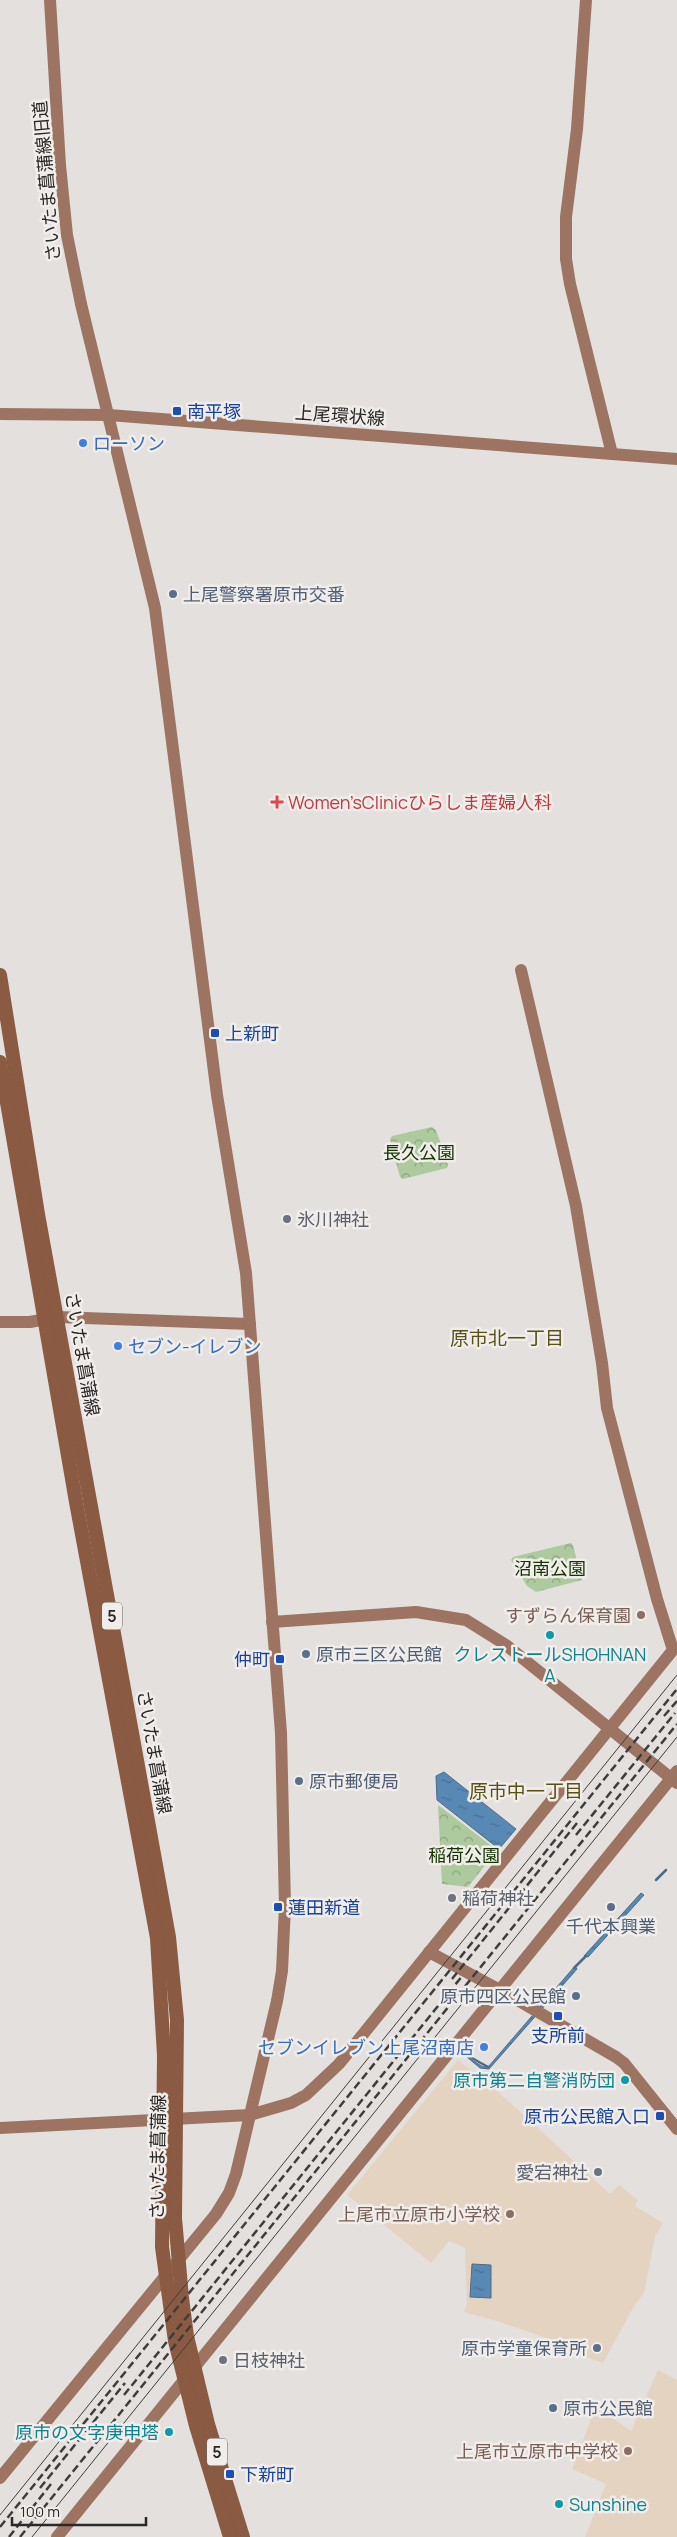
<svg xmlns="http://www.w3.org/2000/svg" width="677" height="2537" font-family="Manrope,'Noto Sans JP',sans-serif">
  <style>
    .education { fill: #e5d3c2 }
    .park { fill: url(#park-crowns) }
    .water { fill: url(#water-ripples); stroke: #4a6c8a }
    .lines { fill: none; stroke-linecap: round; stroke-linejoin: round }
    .stream { stroke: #4a6c8a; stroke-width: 2.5 }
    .secondary { stroke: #9c7461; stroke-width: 12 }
    .primary { stroke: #8a5a43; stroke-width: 14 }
    .tram { stroke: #3e3d3c; stroke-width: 1 }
    .rail { stroke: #3e3d3c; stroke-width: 2.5; stroke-dasharray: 8 4; stroke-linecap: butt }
    .transit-dot { fill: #1a4fb4; stroke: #f0edea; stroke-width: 2 }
    .shop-dot { fill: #3f7fe0; stroke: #f0edea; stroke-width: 2 }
    .service-dot { fill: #5c6f8a; stroke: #f0edea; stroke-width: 2 }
    .health-dot { fill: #e0444e; stroke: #f0edea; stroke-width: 2 }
    .worship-dot { fill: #6b7280; stroke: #f0edea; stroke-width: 2 }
    .education-dot { fill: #8d6e63; stroke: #f0edea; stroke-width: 2 }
    .culture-dot { fill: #0f9aa8; stroke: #f0edea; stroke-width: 2 }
    .labels { text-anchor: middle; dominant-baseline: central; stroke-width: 5; stroke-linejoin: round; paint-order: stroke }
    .shield { fill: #f0edea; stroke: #656462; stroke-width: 1 }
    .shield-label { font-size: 16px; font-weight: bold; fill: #2a2928 }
    .street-label { font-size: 18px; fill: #2a2928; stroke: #f0edea }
    .transit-label { font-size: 18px; fill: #164399; stroke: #f0edea; text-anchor: start }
    .shop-label { font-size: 18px; fill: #366cbe; stroke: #f0edea; text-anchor: start }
    .service-label { font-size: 18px; fill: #4e5e75; stroke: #f0edea; text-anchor: start }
    .health-label { font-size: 18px; fill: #be3a42; stroke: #f0edea; text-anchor: start }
    .park-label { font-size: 18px; fill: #133500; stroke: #f0edea }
    .worship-label { font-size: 18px; fill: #5b616d; stroke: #f0edea; text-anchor: start }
    .education-label { font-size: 18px; fill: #785e54; stroke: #f0edea; text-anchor: end }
    .culture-label { font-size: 18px; fill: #0d838f; stroke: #f0edea; text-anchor: end }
    .neighbourhood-label { font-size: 19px; fill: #5a5215; stroke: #f0edea }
  </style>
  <defs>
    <pattern id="park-crowns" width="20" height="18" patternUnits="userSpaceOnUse" patternTransform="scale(1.25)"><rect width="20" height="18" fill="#acca9e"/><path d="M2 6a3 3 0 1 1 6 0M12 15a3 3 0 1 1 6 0" fill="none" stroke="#8ca481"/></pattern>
    <pattern id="water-ripples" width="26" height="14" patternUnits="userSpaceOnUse" patternTransform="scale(1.25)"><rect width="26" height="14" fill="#5789b4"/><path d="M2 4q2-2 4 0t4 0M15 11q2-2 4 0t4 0" fill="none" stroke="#487092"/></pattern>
  </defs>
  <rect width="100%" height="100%" fill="#e3e0dd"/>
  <g class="education">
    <path d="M458 2060 493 2087 610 2194 619 2185 638 2200 635 2206 663 2223 655 2237 644 2293 634 2306 603 2363 550 2344 549 2339 500 2322 464 2312 467 2305 465 2248 449 2241 431 2263 347 2195Z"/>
    <path d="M658 2370 677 2380V2537H585L606 2484 572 2469 596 2406 631 2431Z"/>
  </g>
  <g class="park">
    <path d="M432 1127 436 1130 448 1164 447 1168 403 1179 400 1177 390 1139 392 1136Z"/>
    <path d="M571 1543 573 1545 582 1580 536 1592 527 1586 511 1560 513 1557Z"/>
    <path d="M438 1805 497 1850 468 1887 442 1884Z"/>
  </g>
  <g class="water">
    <path d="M444 1772 516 1829 499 1849 437 1800 436 1776Z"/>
    <path d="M641 1893 644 1895 588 1957 584 1956Z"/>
    <path d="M575 1966 577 1969 489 2069 480 2068 467 2057 483 2067 489 2066Z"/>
    <path d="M472 2264 491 2265V2298L470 2297Z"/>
  </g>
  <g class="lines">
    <g class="stream">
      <path d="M656 1880 666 1870"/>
      <path d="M574 1968 586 1956"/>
      <path d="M470 2057 488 2067"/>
    </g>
    <g class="secondary">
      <path d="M586 0 577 129 566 217V259L570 284 612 454"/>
      <path d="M0 414 109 415 677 459"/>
      <path d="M0 1322H30L57 1317 250 1324"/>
      <path d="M272 1622 416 1612 466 1620 506 1645 677 1783"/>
      <path d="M429 1952 500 1990 616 2057 624 2063 677 2129"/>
      <path d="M0 2128 250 2115 291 2103 306 2095 339 2064 673 1650 657 1599 607 1408 602 1363 576 1206 521 970"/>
      <path d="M0 2478 216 2214 229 2193 236 2174 277 2001 282 1971 285 1906 281 1733 246 1273 217 1095 155 608 81 304 67 235 60 165 50 0"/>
      <path d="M57 2537 677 1771"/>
    </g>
    <g class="primary">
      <path d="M0 975 38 1214 169 1937 177 2020 175 2218 182 2298 187 2336 208 2424 243 2537"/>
      <path d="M0 1062 76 1502 157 1938 164 2055 162 2247 175 2341 196 2426 230 2537"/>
    </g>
    <g class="tram">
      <path d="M0 2515 677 1675"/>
      <path d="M32 2537 677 1737"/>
    </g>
    <g class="rail">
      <path d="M664 1716 677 1701"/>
      <path d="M576 1835 675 1713"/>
      <path d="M452 1979 577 1823"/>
      <path d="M124 2395 463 1975"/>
      <path d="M40 2488 125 2383"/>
      <path d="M0 2527 677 1689"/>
      <path d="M9 2537 51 2484"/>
      <path d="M20 2537 677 1724"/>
    </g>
  </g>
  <g class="transit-dot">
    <rect x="172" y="406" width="10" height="10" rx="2.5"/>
    <rect x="210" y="1028" width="10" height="10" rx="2.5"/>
    <rect x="275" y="1654" width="10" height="10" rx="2.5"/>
    <rect x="273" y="1902" width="10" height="10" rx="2.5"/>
    <rect x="553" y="2011" width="10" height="10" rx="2.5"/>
    <rect x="655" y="2111" width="10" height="10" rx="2.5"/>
    <rect x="225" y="2469" width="10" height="10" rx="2.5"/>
  </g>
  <g class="shop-dot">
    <circle cx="83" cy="443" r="5"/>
    <circle cx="118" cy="1346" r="5"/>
    <circle cx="484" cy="2047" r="5"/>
  </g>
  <g class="service-dot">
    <circle cx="173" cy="594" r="5"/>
    <circle cx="306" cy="1654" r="5"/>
    <circle cx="299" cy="1781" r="5"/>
    <circle cx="611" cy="1907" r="5"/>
    <circle cx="576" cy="1996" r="5"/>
    <circle cx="597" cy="2348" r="5"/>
    <circle cx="553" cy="2408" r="5"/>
  </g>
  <path class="health-dot" d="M274.5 794.5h5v5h5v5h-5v5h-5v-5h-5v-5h5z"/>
  <g class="worship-dot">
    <circle cx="287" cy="1219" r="5"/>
    <circle cx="452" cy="1898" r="5"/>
    <circle cx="598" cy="2172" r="5"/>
    <circle cx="223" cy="2360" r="5"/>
  </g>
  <g class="education-dot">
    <circle cx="641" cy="1615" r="5"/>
    <circle cx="510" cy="2214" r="5"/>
    <circle cx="628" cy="2451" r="5"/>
  </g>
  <g class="culture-dot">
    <circle cx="550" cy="1635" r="5"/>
    <circle cx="625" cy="2080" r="5"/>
    <circle cx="169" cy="2432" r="5"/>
    <circle cx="559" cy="2504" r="5"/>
  </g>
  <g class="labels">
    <g class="shield">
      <rect x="102" y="1602.5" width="20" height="27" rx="4"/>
      <rect x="207" y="2438.5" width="20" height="27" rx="4"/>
    </g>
    <g class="shield-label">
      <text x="112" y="1616">5</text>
      <text x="217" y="2452">5</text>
    </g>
    <g class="street-label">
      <text transform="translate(46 181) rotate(-95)">さいたま菖蒲線旧道</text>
      <text transform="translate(340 415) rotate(4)">上尾環状線</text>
      <text transform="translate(83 1354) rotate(80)">さいたま菖蒲線</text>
      <text transform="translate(155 1752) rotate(80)">さいたま菖蒲線</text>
      <text transform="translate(157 2157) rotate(-89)">さいたま菖蒲線</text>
    </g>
    <g class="transit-label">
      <text x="187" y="411">南平塚</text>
      <text x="225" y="1033">上新町</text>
      <text x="270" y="1659" text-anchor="end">仲町</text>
      <text x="288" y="1907">蓮田新道</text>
      <text x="558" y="2035" text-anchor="middle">支所前</text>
      <text x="650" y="2116" text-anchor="end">原市公民館入口</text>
      <text x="240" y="2474">下新町</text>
    </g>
    <g class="shop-label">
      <text x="93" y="443">ローソン</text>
      <text x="128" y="1346">セブン-イレブン</text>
      <text x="474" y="2047" text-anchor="end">セブンイレブン上尾沼南店</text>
    </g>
    <g class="service-label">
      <text x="183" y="594">上尾警察署原市交番</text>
      <text x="316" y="1654">原市三区公民館</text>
      <text x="309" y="1781">原市郵便局</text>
      <text x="611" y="1926" text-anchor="middle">千代本興業</text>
      <text x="566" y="1996" text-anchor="end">原市四区公民館</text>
      <text x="587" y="2348" text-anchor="end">原市学童保育所</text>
      <text x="563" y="2408">原市公民館</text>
    </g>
    <g class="health-label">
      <text x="288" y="802">Women’sClinicひらしま産婦人科</text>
    </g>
    <g class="park-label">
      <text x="419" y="1152">長久公園</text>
      <text x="550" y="1568">沼南公園</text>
      <text x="464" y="1855">稲荷公園</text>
    </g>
    <g class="worship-label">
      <text x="297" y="1219">氷川神社</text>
      <text x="462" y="1898">稲荷神社</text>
      <text x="588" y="2172" text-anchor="end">愛宕神社</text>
      <text x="233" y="2360">日枝神社</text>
    </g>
    <g class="education-label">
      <text x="631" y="1615">すずらん保育園</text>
      <text x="500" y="2214">上尾市立原市小学校</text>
      <text x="618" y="2451">上尾市立原市中学校</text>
    </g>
    <g class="culture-label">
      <text x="550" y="1654" text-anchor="middle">クレストールSHOHNAN<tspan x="550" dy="21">A</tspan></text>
      <text x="615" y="2080">原市第二自警消防団</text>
      <text x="159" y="2432">原市の文字庚申塔</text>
      <text x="569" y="2504" text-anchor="start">Sunshine</text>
    </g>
    <g class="neighbourhood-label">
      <text x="507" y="1338">原市北一丁目</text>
      <text x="526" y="1791">原市中一丁目</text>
    </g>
  </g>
  <path d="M12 2517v8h134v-8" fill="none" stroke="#2a2928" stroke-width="2.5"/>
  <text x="20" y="2517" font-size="15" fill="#2a2928" stroke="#f0edea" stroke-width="4" paint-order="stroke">100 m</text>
</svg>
